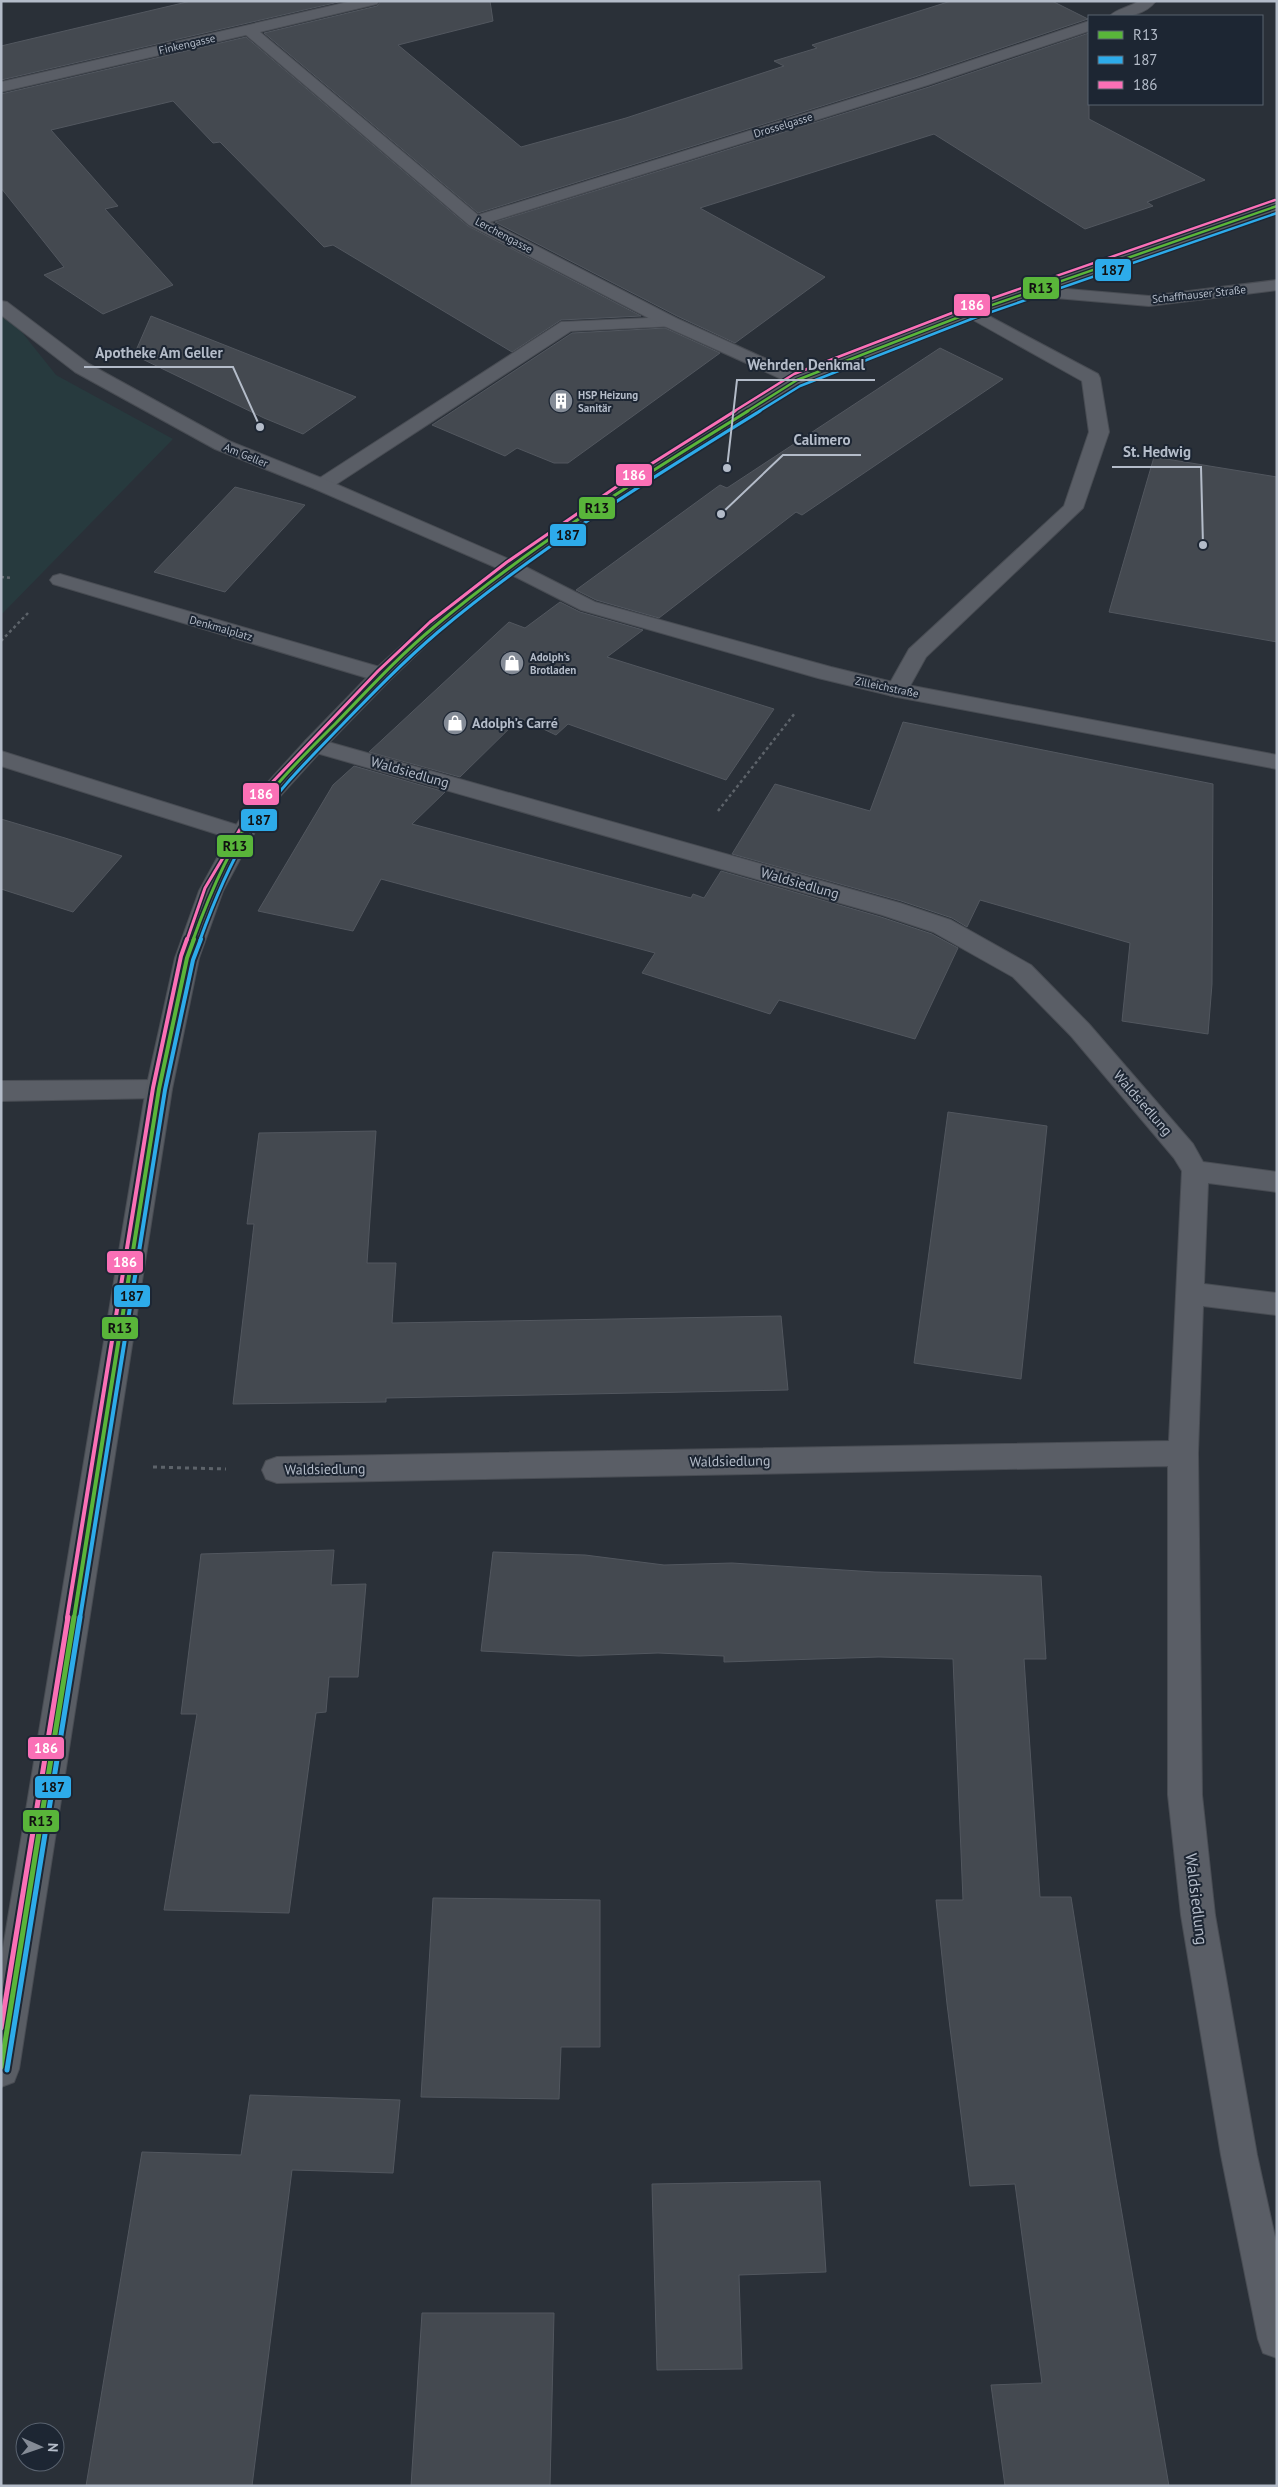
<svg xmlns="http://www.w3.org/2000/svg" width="1278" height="2487" font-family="'PT Sans',sans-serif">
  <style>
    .green { fill: #273a3e }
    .building { fill: #444950; stroke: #52575f }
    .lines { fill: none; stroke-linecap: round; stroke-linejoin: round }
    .lane-casing { stroke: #484c53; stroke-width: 2 }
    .street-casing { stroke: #484c53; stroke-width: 2 }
    .secondary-casing { stroke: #484c53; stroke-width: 2 }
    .path-far1 { stroke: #5d636a; stroke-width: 2.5; stroke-dasharray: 3 3; stroke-linecap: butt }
    .path { stroke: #5d636a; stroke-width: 3; stroke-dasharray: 4 4; stroke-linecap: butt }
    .lane { fill: #5a5e66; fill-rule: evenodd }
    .street { fill: #5a5e66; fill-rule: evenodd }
    .secondary { fill: #595d64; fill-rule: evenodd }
    .bus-1-far3-casing { stroke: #1d2633; stroke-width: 5 }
    .bus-1-far2-casing { stroke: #1d2633; stroke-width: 6 }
    .bus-1-far1-casing { stroke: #1d2633; stroke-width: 8 }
    .bus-1-casing { stroke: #1d2633; stroke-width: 9 }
    .bus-2-far3-casing { stroke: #1d2633; stroke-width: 5 }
    .bus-2-far2-casing { stroke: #1d2633; stroke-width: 6 }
    .bus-2-far1-casing { stroke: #1d2633; stroke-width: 8 }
    .bus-2-casing { stroke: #1d2633; stroke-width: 9 }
    .bus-3-far3-casing { stroke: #1d2633; stroke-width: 5 }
    .bus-3-far2-casing { stroke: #1d2633; stroke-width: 6 }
    .bus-3-far1-casing { stroke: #1d2633; stroke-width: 8 }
    .bus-3-casing { stroke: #1d2633; stroke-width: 9 }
    .bus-1-far3 { stroke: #59b53a; stroke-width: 2.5 }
    .bus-1-far2 { stroke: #59b53a; stroke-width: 3 }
    .bus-1-far1 { stroke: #59b53a; stroke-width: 4 }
    .bus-1 { stroke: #59b53a; stroke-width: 5 }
    .bus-2-far3 { stroke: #2dabea; stroke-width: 2.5 }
    .bus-2-far2 { stroke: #2dabea; stroke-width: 3 }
    .bus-2-far1 { stroke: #2dabea; stroke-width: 4 }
    .bus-2 { stroke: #2dabea; stroke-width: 5 }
    .bus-3-far3 { stroke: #fa70b6; stroke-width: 2.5 }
    .bus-3-far2 { stroke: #fa70b6; stroke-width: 3 }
    .bus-3-far1 { stroke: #fa70b6; stroke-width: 4 }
    .bus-3 { stroke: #fa70b6; stroke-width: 5 }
    .labels { text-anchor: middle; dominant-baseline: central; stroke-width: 4; stroke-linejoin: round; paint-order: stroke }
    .far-street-label { font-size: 11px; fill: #b4bcc9; stroke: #1d2633 }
    .far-poi-label { font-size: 11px; font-weight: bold; fill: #b4bcc9; stroke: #1d2633; text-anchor: start }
    .poi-label { font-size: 14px; font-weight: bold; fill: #b4bcc9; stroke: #1d2633; text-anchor: start }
    .street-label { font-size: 14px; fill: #b4bcc9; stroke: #1d2633 }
    .near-street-label { font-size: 16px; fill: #b4bcc9; stroke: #1d2633 }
    .leader { fill: none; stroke: #b4bcc9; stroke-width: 2 }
    .callout-dot { fill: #b4bcc9; stroke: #1d2633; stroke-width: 2 }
    .callout-label { font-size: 15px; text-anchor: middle; font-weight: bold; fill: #b4bcc9; stroke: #1d2633; stroke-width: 4; stroke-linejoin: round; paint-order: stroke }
    .line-badge { stroke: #1d2633; stroke-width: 2 }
    .badge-label { font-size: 14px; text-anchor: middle; font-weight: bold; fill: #fff }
    .pale-badge-label { font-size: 14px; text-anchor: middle; font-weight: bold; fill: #111 }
  </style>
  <rect width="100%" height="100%" fill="#2a3038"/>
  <path class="green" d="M1 306 56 375 173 439 1 615Z"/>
  <g class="building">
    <path d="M191 1H343L1 80V46Z"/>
    <path d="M381 1H490L493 21 398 45 521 147 626 118 784 66 774 61 817 48 812 45 951 1H1052L1088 19 915 77 478 213 264 33 377 6Z"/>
    <path d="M1089 33V119L1205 180 1147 202 1153 206 1085 229 934 134 700 208 825 277 735 343 677 316 495 222 929 87Z"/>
    <path d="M246 37 468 226 641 316 561 320 512 352 333 245 324 247 220 142 213 143 173 101 51 130 118 206 105 209 173 285 103 314 44 275 64 267 1 188V94Z"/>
    <path d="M151 316 356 397 303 434 264 418 134 355Z"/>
    <path d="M665 328 720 353 568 463H554L517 448 505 456 432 425 572 333Z"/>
    <path d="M940 348 1003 379 802 515 796 512 659 618 596 600 576 590 720 485 727 488Z"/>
    <path d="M1154 457 1277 477V642L1109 612Z"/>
    <path d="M235 487 305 505 225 592 154 572Z"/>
    <path d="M560 602 580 612 643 630 607 657 774 709 726 780 568 724 556 735 520 718 460 777 369 752 509 622 525 628Z"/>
    <path d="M903 722 1213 784 1212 984 1208 1034 1122 1021 1130 943 980 900 967 927 952 918 901 901 732 854 775 784 870 811Z"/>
    <path d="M354 766 445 792 412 824 691 898 693 894 704 898 721 871 881 917 932 934 958 948 915 1039 779 1000 770 1014 642 973 655 953 381 879 353 931 258 911 333 785Z"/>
    <path d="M1 819 65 838 122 856 73 912 1 889Z"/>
    <path d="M948 1112 1047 1126 1021 1379 914 1363Z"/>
    <path d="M376 1131 367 1263H396L392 1323 781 1316 788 1390 386 1398V1402L233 1404 254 1224H247L259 1133Z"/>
    <path d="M334 1550 331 1585 366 1584 358 1677H329L326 1712 316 1713 289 1913 164 1910 197 1714H181L201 1554Z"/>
    <path d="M493 1552 585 1555 664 1565 732 1563 875 1572 1041 1576 1046 1659H1024L1040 1897H1071L1116 2179 1169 2486H1005L991 2385 1042 2383 1015 2184 970 2186 947 2004 936 1900H963L953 1659 879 1657 724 1662V1656L658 1653 579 1656 481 1651Z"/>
    <path d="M433 1898 600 1900V2047H561L559 2099 421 2097Z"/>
    <path d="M250 2095 400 2100 393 2173 292 2170 252 2486H86L142 2152 241 2155Z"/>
    <path d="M820 2181 826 2272 739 2275 742 2369 657 2370 652 2184Z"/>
    <path d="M422 2313H554L550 2486H411Z"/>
  </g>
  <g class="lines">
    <g class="lane-casing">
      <g id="lane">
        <path d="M972 307 1098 374 1100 378 1109 432 1083 508 926 657 905 695 897 697 889 695 886 690 909 649 1064 506 1089 432 1082 381 966 316 963 312 966 308Z"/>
        <path d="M670 317 676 318 679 322 676 326 571 331 329 489H315L312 485 315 481 561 322Z"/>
      </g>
    </g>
    <g class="street-casing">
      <g id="street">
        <path d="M352 1H379L377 4 260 32 478 215 916 79 1089 21V31L928 85 490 222 676 318 804 376 806 380 804 384 797 386 664 326 469 225 246 35 1 92V82Z"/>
        <path d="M1139 1H1156C1144 16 1127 17 1110 16 1116 9 1130 7 1139 1Z"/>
        <path d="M1277 280V290L1149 306 1032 296 1026 295 1023 291 1026 287 1032 286 1149 296Z"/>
        <path d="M1 301 7 302 89 364 229 441 329 481 518 563 595 602 831 667 897 683 1277 755V769L897 697 818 678 581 610 504 571 315 489 215 449 75 372 1 315Z"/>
        <path d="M60 574 390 670 393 675 390 680 382 682 374 680 53 584 50 580 53 576Z"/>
        <path d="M314 738 900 903 951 920 1031 965 1089 1024 1193 1144 1203 1162 1277 1172V1192L1208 1183 1204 1284 1277 1293V1315L1203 1306 1198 1453 1202 1795 1215 1915 1257 2155 1277 2246V2358L1263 2353 1258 2339 1221 2155 1181 1915 1168 1795V1466L277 1483 266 1479 262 1470 266 1461 277 1457 1169 1441 1182 1171 1174 1158 1071 1036 1013 977 933 932 882 915 306 750 303 745 306 740Z"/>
        <path d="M1 751 250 829 254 834 250 839 242 842 1 766Z"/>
        <path d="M159 1080 168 1082 172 1089 168 1096 159 1098 1 1101V1081Z"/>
      </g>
    </g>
    <g class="secondary-casing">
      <path id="secondary" d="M1277 201V212L978 316 804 384 643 485 518 571 441 631 390 680 322 750 274 803 253 835 223 891 199 958 172 1089 19 2069 14 2082 1 2087V1960L146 1089 175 958 199 891 230 834 258 793 306 740 374 670 427 623 504 563 629 477 790 376 966 308Z"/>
    </g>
    <g class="path-far1">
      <path d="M1 577 12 578"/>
      <path d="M1 641 28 613"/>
      <path d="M718 811 795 713"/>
    </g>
    <path class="path" d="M153 1467 226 1469"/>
    <use href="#lane" class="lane"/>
    <use href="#street" class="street"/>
    <use href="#secondary" class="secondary"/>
    <g class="bus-1-far3-casing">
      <path id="bus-1-far3" d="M746 412 797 380 972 312 1277 206"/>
    </g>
    <g class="bus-1-far2-casing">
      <path id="bus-1-far2" d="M193 940C211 890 233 839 266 798 287 771 312 747 336 723 368 690 399 656 434 627 531 545 641 478 748 411"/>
    </g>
    <g class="bus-1-far1-casing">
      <path id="bus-1-far1" d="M74 1618 159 1089 187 958 194 939"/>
    </g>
    <g class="bus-1-casing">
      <path id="bus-1" d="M1 2067 74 1617"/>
    </g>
    <g class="bus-2-far3-casing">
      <path id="bus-2-far3" d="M758 412 800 386 974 318 1277 213"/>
    </g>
    <g class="bus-2-far2-casing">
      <path id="bus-2-far2" d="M200 940C213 904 227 869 247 836 272 796 306 762 339 728 371 695 403 662 438 632 538 548 650 479 760 411"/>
    </g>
    <g class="bus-2-far1-casing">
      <path id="bus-2-far1" d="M80 1618 165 1090 193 960 201 939"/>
    </g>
    <g class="bus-2-casing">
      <path id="bus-2" d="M7 2070 80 1617"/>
    </g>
    <g class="bus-3-far3-casing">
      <path id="bus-3-far3" d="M733 412 794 374 970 306 1275 200"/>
    </g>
    <g class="bus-3-far2-casing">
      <path id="bus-3-far2" d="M187 940 205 888 261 794 378 671 430 622 507 562 632 476 735 411"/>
    </g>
    <g class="bus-3-far1-casing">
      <path id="bus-3-far1" d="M67 1618 153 1088 181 956 187 939"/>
    </g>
    <g class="bus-3-casing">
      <path id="bus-3" d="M1 2028 68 1617"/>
    </g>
    <use href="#bus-1-far3" class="bus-1-far3"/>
    <use href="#bus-1-far2" class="bus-1-far2"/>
    <use href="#bus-1-far1" class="bus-1-far1"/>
    <use href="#bus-1" class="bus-1"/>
    <use href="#bus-2-far3" class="bus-2-far3"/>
    <use href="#bus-2-far2" class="bus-2-far2"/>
    <use href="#bus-2-far1" class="bus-2-far1"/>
    <use href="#bus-2" class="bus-2"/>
    <use href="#bus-3-far3" class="bus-3-far3"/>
    <use href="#bus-3-far2" class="bus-3-far2"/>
    <use href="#bus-3-far1" class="bus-3-far1"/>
    <use href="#bus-3" class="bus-3"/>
  </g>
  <defs>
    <g id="building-disc" transform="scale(1.25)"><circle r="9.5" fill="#848b96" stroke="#1d2633"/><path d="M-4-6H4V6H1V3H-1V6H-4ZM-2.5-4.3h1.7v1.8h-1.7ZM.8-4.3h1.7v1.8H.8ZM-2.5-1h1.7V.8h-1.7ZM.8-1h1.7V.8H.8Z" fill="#fff"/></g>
    <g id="shop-disc" transform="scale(1.25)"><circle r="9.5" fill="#848b96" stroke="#1d2633"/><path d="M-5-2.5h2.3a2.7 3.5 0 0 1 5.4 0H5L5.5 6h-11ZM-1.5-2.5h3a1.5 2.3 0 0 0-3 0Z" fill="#fff"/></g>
  </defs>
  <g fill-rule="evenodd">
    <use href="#building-disc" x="561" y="401"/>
    <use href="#shop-disc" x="512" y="663"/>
    <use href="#shop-disc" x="455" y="723"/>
  </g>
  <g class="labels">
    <g class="far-street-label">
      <text transform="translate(187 44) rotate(-13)">Finkengasse</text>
      <text transform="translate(783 125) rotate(-17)">Drosselgasse</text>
      <text transform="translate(504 235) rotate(28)">Lerchengasse</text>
      <text transform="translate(1199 294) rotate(-6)">Schaffhauser Straße</text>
      <text transform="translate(246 455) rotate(22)">Am Geller</text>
      <text transform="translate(221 628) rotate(16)">Denkmalplatz</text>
      <text transform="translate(887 687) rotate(12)">Zilleichstraße</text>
    </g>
    <g class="far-poi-label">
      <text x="578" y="395">HSP Heizung<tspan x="578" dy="13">Sanitär</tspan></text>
      <text x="530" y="657">Adolph’s<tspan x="530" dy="13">Brotladen</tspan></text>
    </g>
    <g class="poi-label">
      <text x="472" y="723">Adolph’s Carré</text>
    </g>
    <g class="street-label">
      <text transform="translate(410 772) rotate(16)">Waldsiedlung</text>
      <text transform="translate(800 883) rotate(16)">Waldsiedlung</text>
      <text transform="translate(1143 1103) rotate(49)">Waldsiedlung</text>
      <text transform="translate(730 1461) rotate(-1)">Waldsiedlung</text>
      <text transform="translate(325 1469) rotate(-1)">Waldsiedlung</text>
    </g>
    <g class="near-street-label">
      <text transform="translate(1197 1899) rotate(83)">Waldsiedlung</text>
    </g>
  </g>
  <path class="leader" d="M260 427L233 367H84M727 468L737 380H875M721 514L783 455H861M1203 545L1201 467H1112"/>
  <g class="callout-dot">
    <circle cx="260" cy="427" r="5"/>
    <circle cx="727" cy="468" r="5"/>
    <circle cx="721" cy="514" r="5"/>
    <circle cx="1203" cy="545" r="5"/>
  </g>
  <g class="callout-label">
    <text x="159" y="358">Apotheke Am Geller</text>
    <text x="806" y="370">Wehrden Denkmal</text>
    <text x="822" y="445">Calimero</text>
    <text x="1157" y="457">St. Hedwig</text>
  </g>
  <g class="line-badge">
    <rect x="1094" y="258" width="38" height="24" rx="5" fill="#2dabea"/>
    <rect x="1022" y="276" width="38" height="24" rx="5" fill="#59b53a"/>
    <rect x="953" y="293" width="38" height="24" rx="5" fill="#fa70b6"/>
    <rect x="615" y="463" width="38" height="24" rx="5" fill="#fa70b6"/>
    <rect x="578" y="496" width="38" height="24" rx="5" fill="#59b53a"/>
    <rect x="549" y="523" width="38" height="24" rx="5" fill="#2dabea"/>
    <rect x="242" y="782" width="38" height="24" rx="5" fill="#fa70b6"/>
    <rect x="240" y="808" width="38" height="24" rx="5" fill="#2dabea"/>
    <rect x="216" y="834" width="38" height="24" rx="5" fill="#59b53a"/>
    <rect x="106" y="1250" width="38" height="24" rx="5" fill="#fa70b6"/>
    <rect x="113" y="1284" width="38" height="24" rx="5" fill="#2dabea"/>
    <rect x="101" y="1316" width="38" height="24" rx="5" fill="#59b53a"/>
    <rect x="27" y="1736" width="38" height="24" rx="5" fill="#fa70b6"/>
    <rect x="34" y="1775" width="38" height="24" rx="5" fill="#2dabea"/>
    <rect x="22" y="1809" width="38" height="24" rx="5" fill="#59b53a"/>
  </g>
  <g class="badge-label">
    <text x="972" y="310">186</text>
    <text x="634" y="480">186</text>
    <text x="261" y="799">186</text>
    <text x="125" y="1267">186</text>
    <text x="46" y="1753">186</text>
  </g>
  <g class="pale-badge-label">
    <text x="1113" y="275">187</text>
    <text x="1041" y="293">R13</text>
    <text x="597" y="513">R13</text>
    <text x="568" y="540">187</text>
    <text x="259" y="825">187</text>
    <text x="235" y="851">R13</text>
    <text x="132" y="1301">187</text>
    <text x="120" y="1333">R13</text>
    <text x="53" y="1792">187</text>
    <text x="41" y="1826">R13</text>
  </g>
  <rect width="1278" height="2487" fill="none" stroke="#b4bcc9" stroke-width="5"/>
  <rect x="1088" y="15" width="175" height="90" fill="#1d2633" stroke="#59626f"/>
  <rect x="1098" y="31" width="25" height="8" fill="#59b53a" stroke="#59626f"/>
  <text x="1133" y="40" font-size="15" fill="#b4bcc9">R13</text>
  <rect x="1098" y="56" width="25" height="8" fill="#2dabea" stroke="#59626f"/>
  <text x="1133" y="65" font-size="15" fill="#b4bcc9">187</text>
  <rect x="1098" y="81" width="25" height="8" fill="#fa70b6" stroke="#59626f"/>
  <text x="1133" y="90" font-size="15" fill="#b4bcc9">186</text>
  <g transform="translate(40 2447) rotate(92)"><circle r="24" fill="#1d2633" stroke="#59626f"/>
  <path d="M0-4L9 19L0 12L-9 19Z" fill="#848b96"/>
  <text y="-8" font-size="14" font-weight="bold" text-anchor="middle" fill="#b4bcc9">N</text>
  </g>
</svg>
